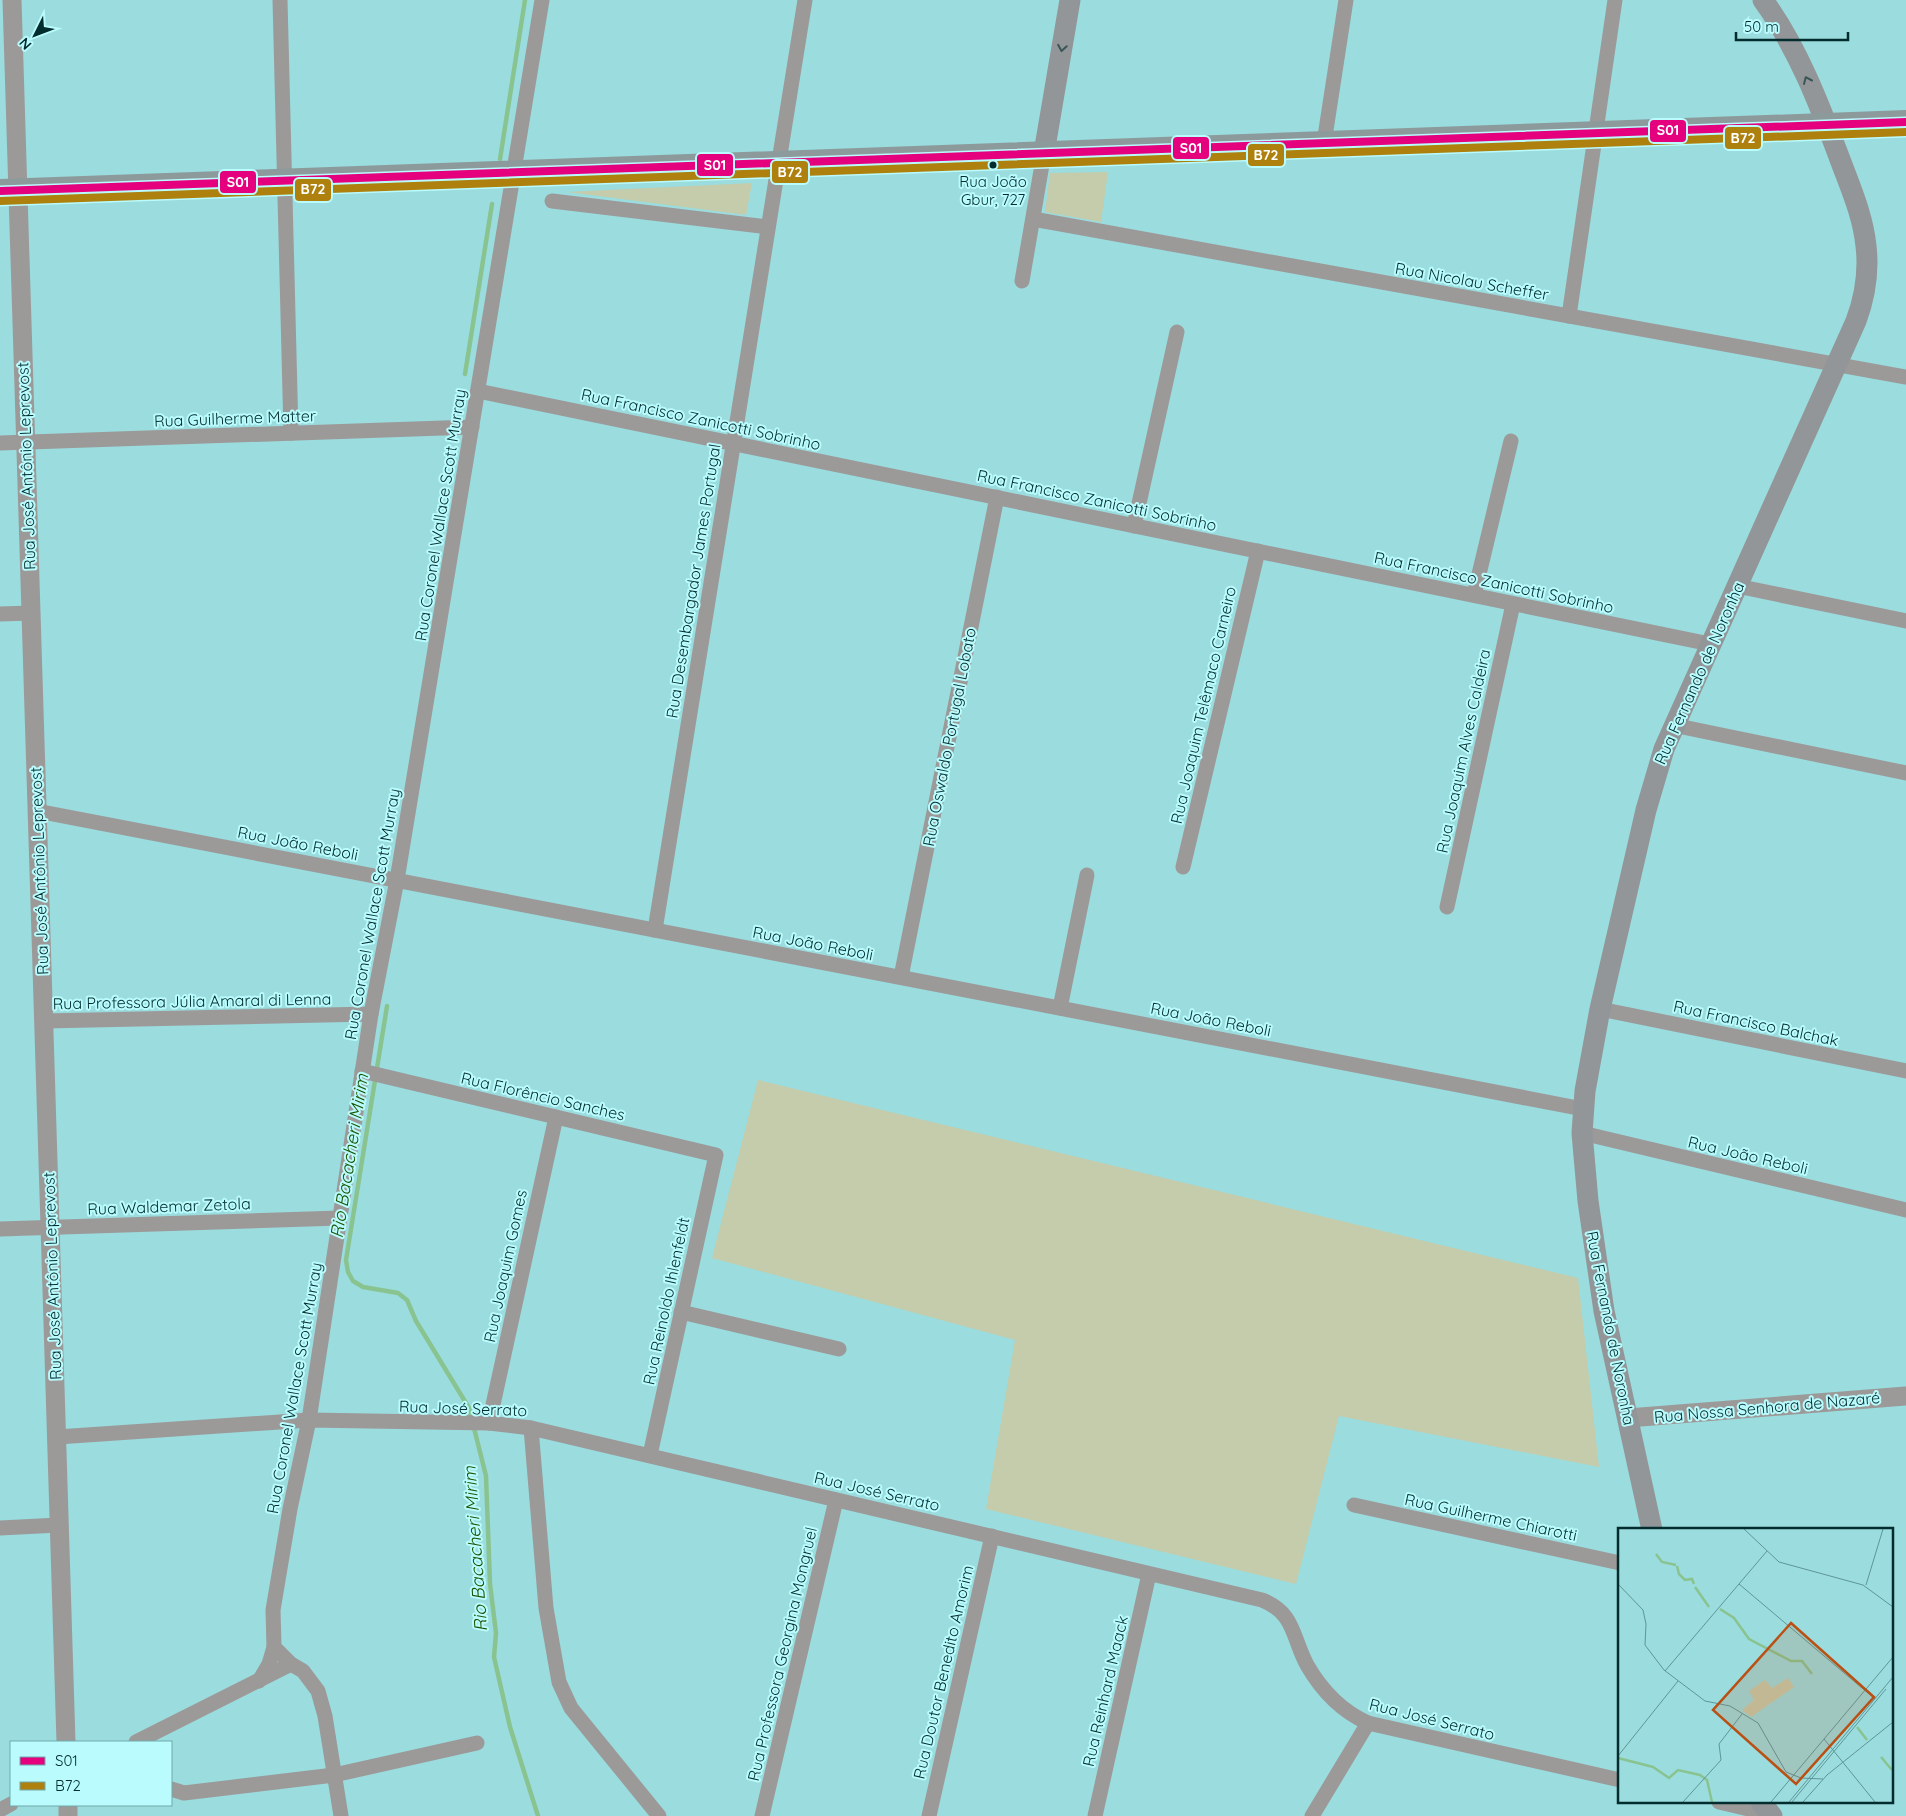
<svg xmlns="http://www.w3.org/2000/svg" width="1906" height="1816" font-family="Quicksand,sans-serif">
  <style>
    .green { fill: #c4ccab }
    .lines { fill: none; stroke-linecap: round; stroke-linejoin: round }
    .stream { stroke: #89c490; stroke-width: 4.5 }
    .minor { stroke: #9c9999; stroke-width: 15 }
    .tertiary { stroke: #9c9999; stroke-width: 19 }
    .secondary { stroke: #929698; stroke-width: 21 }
    .primary { stroke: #8d9a9b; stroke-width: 24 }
    .bus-1-casing { stroke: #bafcfe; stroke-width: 11 }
    .bus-2-casing { stroke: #bafcfe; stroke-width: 11 }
    .bus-1 { stroke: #e5007d; stroke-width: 8 }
    .bus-2 { stroke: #ae810e; stroke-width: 8 }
    .oneway { stroke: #3c5658 }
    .bus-dot { fill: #022c2d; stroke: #bafcfe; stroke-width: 2 }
    .labels { text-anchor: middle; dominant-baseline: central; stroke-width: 4; stroke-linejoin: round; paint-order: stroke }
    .bus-label { font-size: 15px; fill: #022c2d; stroke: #bafcfe }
    .street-label { font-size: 16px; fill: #022c2d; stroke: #bafcfe }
    .water-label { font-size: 18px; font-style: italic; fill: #1c5201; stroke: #bafcfe }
    .inset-river { fill: none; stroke: #89c490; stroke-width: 2.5 }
    .inset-road { fill: none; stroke: #5e9697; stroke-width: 1 }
    .view { fill: #ba5013; fill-opacity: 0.15; stroke: #ba5013; stroke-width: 2.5 }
    .inset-edge { fill: none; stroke: #022c2d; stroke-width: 2.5 }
    .line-badge { stroke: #bafcfe; stroke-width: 2 }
    .badge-label { font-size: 14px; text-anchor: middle; font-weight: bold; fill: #fff }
  </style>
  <rect width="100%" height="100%" fill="#9bdcde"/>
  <g class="green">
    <path d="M1108 172 1101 222 1045 212 1050 173Z"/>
    <path d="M752 183 746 215 567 192Z"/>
    <path d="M758 1080 1578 1278 1599 1467 1339 1416 1296 1584 986 1509 1015 1340 712 1258Z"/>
  </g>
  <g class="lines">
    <g class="stream">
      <path d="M500 159 525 0"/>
      <path d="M465 374 492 204"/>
      <path d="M387 1006 346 1260 348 1272 353 1281 363 1287 398 1293 407 1300 416 1321 469 1408 486 1476 490 1584 496 1633 494 1657 510 1727 538 1816"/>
    </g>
    <g class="minor">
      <path d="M280 0 291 433"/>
      <path d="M1324 143 1346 0"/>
      <path d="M552 201 768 227"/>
      <path d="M1033 219 1906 377"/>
      <path d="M1022 281 1044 153"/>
      <path d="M1569 316 1615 0"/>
      <path d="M478 391 1710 644"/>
      <path d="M0 443 472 427"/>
      <path d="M1134 526 1177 332"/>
      <path d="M1737 586 1906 621"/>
      <path d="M1474 595 1511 441"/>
      <path d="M0 614 31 613"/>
      <path d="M1673 725 1906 773"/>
      <path d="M37 811 1583 1109"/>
      <path d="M1183 867 1258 551"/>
      <path d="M1447 907 1513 604"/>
      <path d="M655 930 805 0"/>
      <path d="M901 977 997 497"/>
      <path d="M1060 1008 1087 875"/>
      <path d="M1600 1009 1906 1071"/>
      <path d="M44 1021 371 1014"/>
      <path d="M362 1071 716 1155 650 1455"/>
      <path d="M1582 1133 1906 1210"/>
      <path d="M0 1229 340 1218"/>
      <path d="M681 1312 839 1349"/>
      <path d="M489 1423 556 1117"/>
      <path d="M531 1428 546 1608 559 1682 571 1708 659 1816"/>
      <path d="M57 1437 309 1420 489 1423 531 1428 1262 1600C1295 1613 1292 1637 1307 1665 1322 1691 1341 1711 1368 1723L1620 1780"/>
      <path d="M1354 1505 1620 1563"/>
      <path d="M0 1528 59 1525"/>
      <path d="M259 1681 269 1664 274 1647"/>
      <path d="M136 1742 291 1664"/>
      <path d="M171 1789 184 1793 334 1775 477 1743"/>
      <path d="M1719 1802 1770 1814"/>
      <path d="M0 1810 11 1804"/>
      <path d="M341 1816 325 1716 318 1691 303 1671 291 1664 274 1647 273 1610 290 1509 309 1420 371 1014 397 880 542 0"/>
      <path d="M762 1816 836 1500"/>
      <path d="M929 1816 992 1536"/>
      <path d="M1095 1816 1149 1574"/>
      <path d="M1312 1816 1368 1723"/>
    </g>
    <g class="tertiary">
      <path d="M12 0 66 1742"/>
      <path d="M1628 1418 1906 1396"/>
      <path d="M68 1805V1816"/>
    </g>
    <g class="secondary">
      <path d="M1044 153 1070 0"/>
      <path d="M1652 1530 1604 1311 1588 1201 1582 1133 1585 1091 1600 1009 1646 810 1664 749 1856 321C1865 297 1869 272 1866 246 1863 216 1851 189 1841 162 1820 106 1798 48 1763 0"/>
      <path d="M1761 1802 1772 1816"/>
    </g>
    <path class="primary" d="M0 191 1906 122"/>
    <g class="bus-1-casing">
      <path id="bus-1" d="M0 191 1906 122"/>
    </g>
    <g class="bus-2-casing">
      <path id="bus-2" d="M0 201 1906 132"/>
    </g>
    <use href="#bus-1" class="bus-1"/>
    <use href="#bus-2" class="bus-2"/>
  </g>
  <defs><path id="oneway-chevron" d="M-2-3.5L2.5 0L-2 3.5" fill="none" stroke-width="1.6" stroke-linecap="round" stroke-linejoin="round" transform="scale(1.25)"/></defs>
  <g class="oneway">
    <use href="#oneway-chevron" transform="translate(1062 48) rotate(99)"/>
    <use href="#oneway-chevron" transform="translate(1807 80) rotate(-114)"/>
  </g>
  <circle class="bus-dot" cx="993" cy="165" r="4.5"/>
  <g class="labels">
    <g class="bus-label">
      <text x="993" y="181">Rua João<tspan x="993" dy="18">Gbur, 727</tspan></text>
    </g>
    <g class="street-label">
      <text transform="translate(1472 281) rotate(10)">Rua Nicolau Scheffer</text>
      <text transform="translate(235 418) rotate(-2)">Rua Guilherme Matter</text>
      <text transform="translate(701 419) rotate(12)">Rua Francisco Zanicotti Sobrinho</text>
      <text transform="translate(26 466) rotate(-92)">Rua José Antônio Leprevost</text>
      <text transform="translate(1097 500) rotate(12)">Rua Francisco Zanicotti Sobrinho</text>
      <text transform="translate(440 515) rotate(-81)">Rua Coronel Wallace Scott Murray</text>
      <text transform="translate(693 581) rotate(-81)">Rua Desembargador James Portugal</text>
      <text transform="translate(1494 582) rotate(12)">Rua Francisco Zanicotti Sobrinho</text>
      <text transform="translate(1699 673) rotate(-66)">Rua Fernando de Noronha</text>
      <text transform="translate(1203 705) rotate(-77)">Rua Joaquim Telêmaco Carneiro</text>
      <text transform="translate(949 737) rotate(-79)">Rua Oswaldo Portugal Lobato</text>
      <text transform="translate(1463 751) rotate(-78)">Rua Joaquim Alves Caldeira</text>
      <text transform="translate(298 843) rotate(11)">Rua João Reboli</text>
      <text transform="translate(39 871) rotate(-92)">Rua José Antônio Leprevost</text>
      <text transform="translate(372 914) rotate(-80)">Rua Coronel Wallace Scott Murray</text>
      <text transform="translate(813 943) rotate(11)">Rua João Reboli</text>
      <text transform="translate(192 1001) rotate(-1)">Rua Professora Júlia Amaral di Lenna</text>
      <text transform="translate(1211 1019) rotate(11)">Rua João Reboli</text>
      <text transform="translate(1756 1023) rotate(12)">Rua Francisco Balchak</text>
      <text transform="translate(543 1096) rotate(13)">Rua Florêncio Sanches</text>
      <text transform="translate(1748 1155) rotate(13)">Rua João Reboli</text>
      <text transform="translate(169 1206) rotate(-2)">Rua Waldemar Zetola</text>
      <text transform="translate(505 1266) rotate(-78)">Rua Joaquim Gomes</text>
      <text transform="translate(52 1276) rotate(-92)">Rua José Antônio Leprevost</text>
      <text transform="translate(666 1301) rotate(-78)">Rua Reinoldo Ihlenfeldt</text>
      <text transform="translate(1611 1328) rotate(79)">Rua Fernando de Noronha</text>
      <text transform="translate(294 1388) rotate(-80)">Rua Coronel Wallace Scott Murray</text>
      <text transform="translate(1767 1407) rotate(-5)">Rua Nossa Senhora de Nazaré</text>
      <text transform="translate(463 1408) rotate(2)">Rua José Serrato</text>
      <text transform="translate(877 1491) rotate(13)">Rua José Serrato</text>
      <text transform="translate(1491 1517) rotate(12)">Rua Guilherme Chiarotti</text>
      <text transform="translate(782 1654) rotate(-77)">Rua Professora Georgina Mongruel</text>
      <text transform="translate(943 1672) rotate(-77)">Rua Doutor Benedito Amorim</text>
      <text transform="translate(1105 1691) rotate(-77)">Rua Reinhard Maack</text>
      <text transform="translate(1432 1719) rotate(14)">Rua José Serrato</text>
    </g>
    <g class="water-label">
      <text transform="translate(349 1156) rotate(-81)">Rio Bacacheri Mirim</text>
      <text transform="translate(475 1549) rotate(-94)">Rio Bacacheri Mirim</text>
    </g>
  </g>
  <g transform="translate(1618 1528)">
    <rect width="275" height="275" fill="#9bdcde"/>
    <path d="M170 150 176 159 133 189 124 182 136 172 131 163 147 152 154 160Z" fill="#c4ccab"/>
    <path class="inset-river" d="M38 26 44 34 58 37M59 38 61 46 67 52 74 51 76 56M77 59 91 79M102 81 116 90 131 111 173 133H184L194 146M239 199 249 212M263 229 274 242M0 230 35 239 51 250 60 242 82 247 89 252 94 274"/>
    <path class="inset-road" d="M126 1 161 34 245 57 275 79M0 56 25 82 28 96 27 117 46 142 87 173 112 178 140 195 168 244 183 250 205 251M121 56 257 171M248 57 265 1M47 143 149 23M206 211 257 274M0 228 60 153M65 274 103 232 101 216 124 186M153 274 275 129M171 274 275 149M174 274 268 161M185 274 209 247 275 194"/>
    <path class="view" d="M173 95 256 169 178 256 95 182Z"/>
    <rect width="275" height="275" class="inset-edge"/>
  </g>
  <g class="line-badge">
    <rect x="1649" y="119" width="38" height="24" rx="5" fill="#e5007d"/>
    <rect x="1724" y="126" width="38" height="24" rx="5" fill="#ae810e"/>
    <rect x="1172" y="136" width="38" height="24" rx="5" fill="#e5007d"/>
    <rect x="1247" y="143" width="38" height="24" rx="5" fill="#ae810e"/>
    <rect x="696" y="153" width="38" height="24" rx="5" fill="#e5007d"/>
    <rect x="771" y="160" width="38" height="24" rx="5" fill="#ae810e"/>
    <rect x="219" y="170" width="38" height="24" rx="5" fill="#e5007d"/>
    <rect x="294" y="178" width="38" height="24" rx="5" fill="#ae810e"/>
  </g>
  <g class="badge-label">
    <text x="1668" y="135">S01</text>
    <text x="1743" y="143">B72</text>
    <text x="1191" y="153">S01</text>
    <text x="1266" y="160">B72</text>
    <text x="715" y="170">S01</text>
    <text x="790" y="177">B72</text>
    <text x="238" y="187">S01</text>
    <text x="313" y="194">B72</text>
  </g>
  <rect x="10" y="1741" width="162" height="65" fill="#bafcfe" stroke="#70a9aa"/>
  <rect x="20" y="1757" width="25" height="8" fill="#e5007d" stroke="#70a9aa"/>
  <text x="55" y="1766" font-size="15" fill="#022c2d">S01</text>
  <rect x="20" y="1782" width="25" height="8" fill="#ae810e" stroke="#70a9aa"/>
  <text x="55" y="1791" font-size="15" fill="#022c2d">B72</text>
  <g transform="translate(35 35) rotate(228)" stroke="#bafcfe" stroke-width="4" paint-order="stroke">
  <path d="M0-4L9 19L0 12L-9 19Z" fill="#022c2d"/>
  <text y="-8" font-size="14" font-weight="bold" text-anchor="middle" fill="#022c2d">N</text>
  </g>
  <path d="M1736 32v8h112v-8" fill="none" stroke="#022c2d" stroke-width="2.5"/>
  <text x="1744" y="32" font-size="15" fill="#022c2d" stroke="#bafcfe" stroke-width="4" paint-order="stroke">50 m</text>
</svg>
